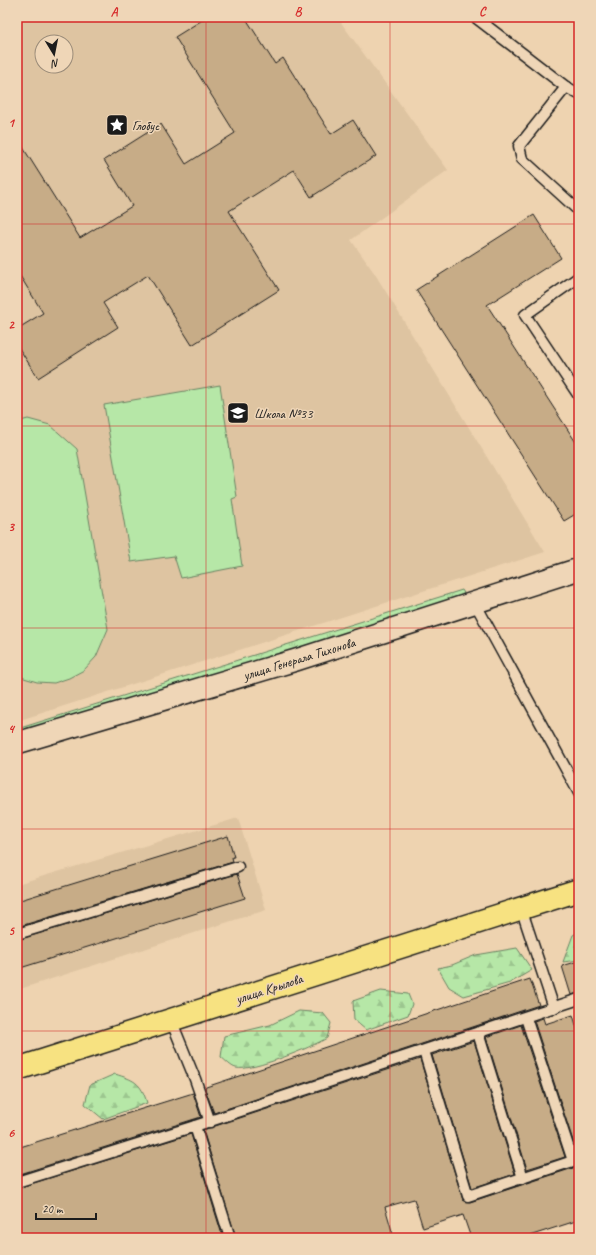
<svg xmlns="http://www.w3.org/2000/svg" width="596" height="1255" font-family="Caveat,sans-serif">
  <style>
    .built { fill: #dec4a1; fill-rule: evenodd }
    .grass { fill: url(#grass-tufts); stroke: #698262 }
    .forest { fill: url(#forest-firs); stroke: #698262 }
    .green { fill: #b6e7a7; stroke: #698262 }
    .building { fill: #c7ac87; stroke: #1c1c1c }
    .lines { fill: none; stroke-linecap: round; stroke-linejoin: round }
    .service-casing { stroke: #1c1c1c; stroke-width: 13 }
    .minor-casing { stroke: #1c1c1c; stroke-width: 24 }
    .primary-casing { stroke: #1c1c1c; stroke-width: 25 }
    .service { stroke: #efd6b7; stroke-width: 10 }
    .minor { stroke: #efd6b7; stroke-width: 21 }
    .primary { stroke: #f7e281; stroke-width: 22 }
    .grid { fill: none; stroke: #d62828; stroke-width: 1; stroke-opacity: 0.55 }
    .labels { text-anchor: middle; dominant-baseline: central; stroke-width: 3; stroke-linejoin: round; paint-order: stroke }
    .poi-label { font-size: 14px; fill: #1c1c1c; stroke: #efd6b7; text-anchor: start }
    .street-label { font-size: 14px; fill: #1c1c1c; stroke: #efd6b7 }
    .neatline { fill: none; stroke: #d62828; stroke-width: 1.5 }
    .grid-label { font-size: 13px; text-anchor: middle; font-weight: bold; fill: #d62828 }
  </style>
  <defs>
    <pattern id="grass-tufts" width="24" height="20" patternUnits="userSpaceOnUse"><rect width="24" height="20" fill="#b6e7a7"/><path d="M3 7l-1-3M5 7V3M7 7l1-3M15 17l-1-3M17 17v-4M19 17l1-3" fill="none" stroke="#9cc68f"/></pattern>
    <pattern id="forest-firs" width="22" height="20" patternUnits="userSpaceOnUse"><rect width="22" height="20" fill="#b6e7a7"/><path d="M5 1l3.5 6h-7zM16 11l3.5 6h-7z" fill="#9cc68f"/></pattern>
  </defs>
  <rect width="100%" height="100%" fill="#eed3b0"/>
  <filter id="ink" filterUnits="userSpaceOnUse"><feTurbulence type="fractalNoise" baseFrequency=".025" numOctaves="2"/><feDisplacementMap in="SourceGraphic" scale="8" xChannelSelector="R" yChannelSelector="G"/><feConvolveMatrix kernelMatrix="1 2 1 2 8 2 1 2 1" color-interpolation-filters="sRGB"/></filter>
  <g filter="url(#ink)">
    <g class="built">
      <path d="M34 17H337L448 170 351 240 375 274 545 552 17 721V22ZM42 42H66V66H42Z"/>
      <path d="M238 818 266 910 17 990V884Z"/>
    </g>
    <path class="grass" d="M462 590 464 593 458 598 17 737V729Z"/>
    <g class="forest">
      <path d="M579 932V960L563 962 573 935Z"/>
      <path d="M517 948 532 970 510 983 464 996 449 987 438 968 452 965 476 955Z"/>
      <path d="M381 991 408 994 412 1004 408 1015 366 1030 354 1020 353 1001Z"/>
      <path d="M299 1011 323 1013 331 1023 327 1038C312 1047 252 1072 236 1068 231 1067 225 1060 221 1057L224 1036 270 1025Z"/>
      <path d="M115 1074C134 1080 141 1082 147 1103L103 1119 85 1104 90 1085Z"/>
    </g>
    <g class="green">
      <path d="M220 385 237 497 232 499 242 566 181 578 174 556 131 562 104 405Z"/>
      <path d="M28 419 50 425 77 449 108 629 96 657 84 670 69 678 54 683 37 682 24 678 17 672V422Z"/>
    </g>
    <g class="building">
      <path d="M207 17H245L275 64 283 58 331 134 353 120 376 156 311 197 294 170 229 211 279 290 192 345 148 275 103 303 118 327 38 378 17 345V329L43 313 17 271V138L80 238 132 206 104 160 161 124 186 164 235 133 175 37Z"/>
      <path d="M534 215 561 258 487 305 579 447V512L564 521 416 290Z"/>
      <path d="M228 836 234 857H232L233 862 17 927V901Z"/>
      <path d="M237 874 245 898 17 969V940Z"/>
      <path d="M579 961V993L571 995 562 966Z"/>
      <path d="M530 979 539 1005 214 1113 205 1089 206 1087Z"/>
      <path d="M573 1015 579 1035V1153H577L534 1021 543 1018 545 1024Z"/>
      <path d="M521 1025 565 1157 527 1169 486 1037Z"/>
      <path d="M474 1041 515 1174 472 1188 432 1055Z"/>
      <path d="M420 1059 463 1200 470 1202 579 1166V1220L523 1238H471L463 1215 423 1228 414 1199 385 1207 394 1238H236L203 1130Z"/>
      <path d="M193 1093 201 1117 17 1175V1148Z"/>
      <path d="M191 1134 223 1238H17V1188Z"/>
    </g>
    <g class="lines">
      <g class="service-casing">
        <g id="service">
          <path d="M475 17 566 87"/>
          <path d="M579 94 566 87 519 146 522 159 579 211"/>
          <path d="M579 277 525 315 579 396"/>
          <path d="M475 603 579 793"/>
          <path d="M521 908 554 1008"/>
          <path d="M17 934 238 867"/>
          <path d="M526 1018 573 1161"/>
          <path d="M171 1020 195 1079 210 1122"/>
          <path d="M478 1033 523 1178"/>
          <path d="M424 1051 468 1196 579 1159"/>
          <path d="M17 1182 195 1126"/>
          <path d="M230 1238 195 1126 579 999"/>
          <path d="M574 1238 579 1237"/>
        </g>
      </g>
      <g class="minor-casing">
        <path id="minor" d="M17 743 296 660 579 569"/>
      </g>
      <g class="primary-casing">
        <path id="primary" d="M17 1069 579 890"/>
      </g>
      <use href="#service" class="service"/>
      <use href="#minor" class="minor"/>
      <use href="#primary" class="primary"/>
    </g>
  </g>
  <path class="grid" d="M206 17V1238M390 17V1238M17 224H579M17 426H579M17 628H579M17 829H579M17 1031H579"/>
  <defs>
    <g id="sight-square" transform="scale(1.15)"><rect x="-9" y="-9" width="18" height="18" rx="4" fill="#1c1c1c" stroke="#efd6b7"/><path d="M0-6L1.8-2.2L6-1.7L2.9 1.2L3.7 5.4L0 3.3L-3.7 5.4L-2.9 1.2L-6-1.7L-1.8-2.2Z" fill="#fff"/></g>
    <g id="school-square" transform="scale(1.15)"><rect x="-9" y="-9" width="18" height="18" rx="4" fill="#1c1c1c" stroke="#efd6b7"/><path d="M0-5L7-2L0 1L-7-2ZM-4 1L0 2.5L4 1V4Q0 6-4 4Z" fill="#fff"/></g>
  </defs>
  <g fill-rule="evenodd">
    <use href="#sight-square" x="117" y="125"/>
    <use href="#school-square" x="238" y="413"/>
  </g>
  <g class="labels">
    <g class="poi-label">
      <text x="132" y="125">Глобус</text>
      <text x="254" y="413">Школа №33</text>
    </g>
    <g class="street-label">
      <text transform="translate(299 659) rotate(-17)">улица Генерала Тихонова</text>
      <text transform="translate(269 989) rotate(-18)">улица Крылова</text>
    </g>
  </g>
  <rect width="596" height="1255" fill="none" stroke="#efd6b7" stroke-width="44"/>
  <g transform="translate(54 54) rotate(170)"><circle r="19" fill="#efd6b7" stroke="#9b8c79"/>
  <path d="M0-3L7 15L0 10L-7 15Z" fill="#1c1c1c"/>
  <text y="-6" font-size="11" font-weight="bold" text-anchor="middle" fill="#1c1c1c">N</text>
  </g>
  <path d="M36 1213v6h60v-6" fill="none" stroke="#1c1c1c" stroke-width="2"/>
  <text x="42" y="1213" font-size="12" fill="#1c1c1c" stroke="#efd6b7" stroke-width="3" paint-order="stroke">20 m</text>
  <rect x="22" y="22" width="552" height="1211" class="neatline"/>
  <g class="grid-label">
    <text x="114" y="16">A</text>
    <text x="298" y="16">B</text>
    <text x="482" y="16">C</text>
    <text x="11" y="127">1</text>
    <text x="11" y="329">2</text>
    <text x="11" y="531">3</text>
    <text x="11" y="733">4</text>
    <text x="11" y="935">5</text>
    <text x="11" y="1137">6</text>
  </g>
</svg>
